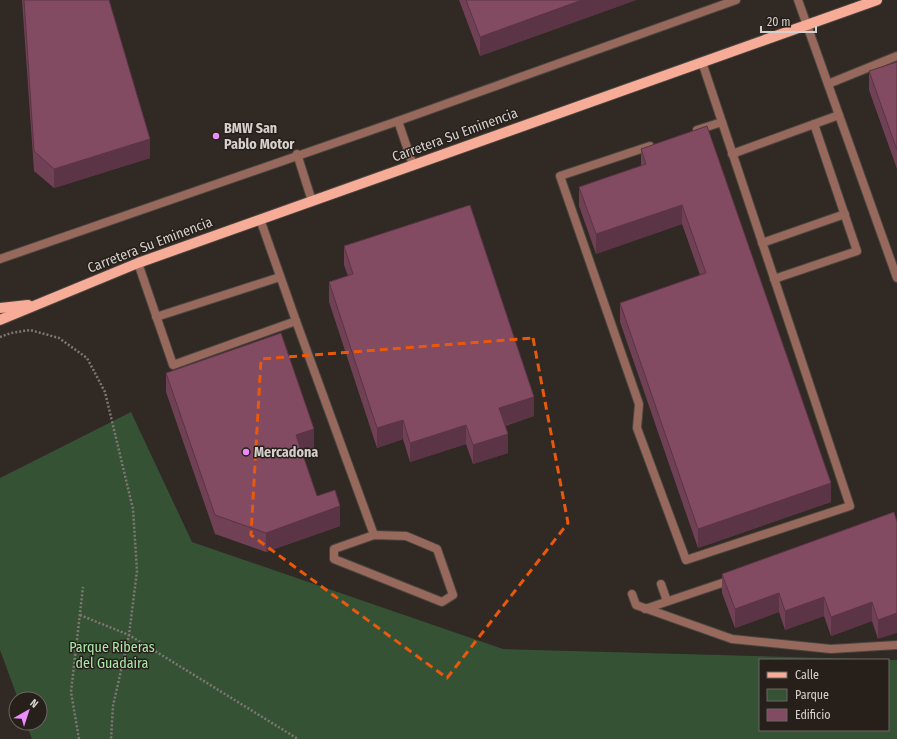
<svg xmlns="http://www.w3.org/2000/svg" width="897" height="739" font-family="'Fira Sans Condensed',sans-serif">
  <style>
    .green { fill: #355235; fill-rule: evenodd }
    .lines { fill: none; stroke-linecap: round; stroke-linejoin: round }
    .lane-casing { stroke: #4a443f; stroke-width: 10 }
    .street-casing { stroke: #4a443f; stroke-width: 10 }
    .primary-casing { stroke: #4a443f; stroke-width: 12 }
    .path { stroke: #7e7773; stroke-width: 2.5; stroke-dasharray: 2 2; stroke-linecap: butt }
    .lane { stroke: #97695c; stroke-width: 8 }
    .street { stroke: #97695c; stroke-width: 8 }
    .primary { stroke: #f7ac97; stroke-width: 10 }
    .wall { fill: #704054 }
    .shaded-wall { fill: #5b3445 }
    .building { fill: #824b62; stroke: #5b3445 }
    .marked { fill: none; stroke: #e8590c; stroke-width: 3; stroke-dasharray: 8 5; stroke-linejoin: round }
    .poi-dot { fill: #ec8cfb; stroke: #261f1a; stroke-width: 1.5 }
    .labels { text-anchor: middle; dominant-baseline: central; stroke-width: 3; stroke-linejoin: round; paint-order: stroke }
    .poi-label { font-size: 14px; font-weight: bold; fill: #d5d0cd; stroke: #261f1a; text-anchor: start }
    .street-label { font-size: 14px; fill: #d5d0cd; stroke: #261f1a }
    .park-label { font-size: 14px; fill: #a9e9a9; stroke: #261f1a }
  </style>
  <rect width="100%" height="100%" fill="#302924"/>
  <path class="green" d="M131 412 192 542 503 649 897 660V739H32L26 723H40V699H18L0 650V478ZM760 660H888V730H760Z"/>
  <g class="lines">
    <g class="lane-casing">
      <g id="lane">
        <path d="M828 84 897 56"/>
        <path d="M697 130 722 122"/>
        <path d="M650 146 560 176 639 404 637 428 686 560 850 506 702 62"/>
        <path d="M732 154 839 115"/>
        <path d="M260 219 296 321"/>
        <path d="M762 243 845 214"/>
        <path d="M0 259 398 121 736 0"/>
        <path d="M138 263 173 365 296 321 374 535"/>
        <path d="M774 279 857 251 814 124"/>
        <path d="M156 317 280 277"/>
        <path d="M374 535 406 536 437 549 453 595 442 602 334 559V549Z"/>
        <path d="M661 584 667 601"/>
        <path d="M632 594 636 605 732 639 831 649 897 645"/>
        <path d="M645 609 731 580"/>
      </g>
    </g>
    <g class="street-casing">
      <g id="street">
        <path d="M798 0 897 278"/>
        <path d="M398 121 413 165"/>
        <path d="M297 154 312 201"/>
      </g>
    </g>
    <g class="primary-casing">
      <g id="primary">
        <path d="M0 308 28 305"/>
        <path d="M0 320 138 263 877 0"/>
      </g>
    </g>
    <g class="path">
      <path d="M0 337 11 333 30 330 59 338 87 358 105 392 133 509 137 571 129 635 113 706 111 739"/>
      <path d="M80 615 129 635 298 739"/>
      <path d="M79 739 71 692 83 587"/>
    </g>
    <use href="#lane" class="lane"/>
    <use href="#street" class="street"/>
    <use href="#primary" class="primary"/>
  </g>
  <g class="wall">
    <path d="M22 0H109L150 158 54 188 34 171Z"/>
    <path d="M459 0H636L480 56Z"/>
    <path d="M897 62V169L869 90V71Z"/>
    <path d="M707 126 831 502 698 548 620 322V303L700 275 682 224 596 254 579 206V187L641 166V149Z"/>
    <path d="M344 246 534 416 505 426 508 453 473 464 466 444 410 462 403 439 377 448 329 302V282L348 276 344 265Z"/>
    <path d="M166 373 314 449 302 453 317 496 340 526 266 552 215 534 166 392Z"/>
    <path d="M894 512 878 639 872 621 831 636 824 616 785 630 779 612 735 628 722 593V574Z"/>
  </g>
  <g class="shaded-wall">
    <path d="M582 0H636L480 56V37Z"/>
    <path d="M150 139V158L54 188V169Z"/>
    <path d="M682 205V224L596 254V234Z"/>
    <path d="M534 397V416L499 427V408Z"/>
    <path d="M403 420V439L377 448V428Z"/>
    <path d="M466 425V444L410 462V443Z"/>
    <path d="M314 429V449L296 455V435Z"/>
    <path d="M508 434V453L473 464V445Z"/>
    <path d="M831 483V502L698 548V529Z"/>
    <path d="M340 506V526L266 552V533Z"/>
    <path d="M779 593V612L735 628V609Z"/>
    <path d="M824 597V616L785 630V611Z"/>
    <path d="M872 602V621L831 636V617Z"/>
    <path d="M897 613V633L878 639V620Z"/>
  </g>
  <g class="building">
    <path d="M24 0H109L150 139 54 169 34 151Z"/>
    <path d="M466 0H582L480 37Z"/>
    <path d="M897 62V150L869 71Z"/>
    <path d="M707 126 831 483 698 529 620 303 706 273 682 205 596 234 579 187 646 164 641 149Z"/>
    <path d="M470 205 534 397 499 408 508 434 473 445 466 425 410 443 403 420 377 428 329 282 353 274 344 246Z"/>
    <path d="M281 333 314 429 296 435 317 496 335 490 340 506 266 533 215 515 166 373Z"/>
    <path d="M894 512 897 522V613L878 620 872 602 831 617 824 597 785 611 779 593 735 609 722 574Z"/>
  </g>
  <path class="marked" d="M533 338 568 523 447 678 251 535 261 359Z"/>
  <g class="poi-dot">
    <circle cx="216" cy="136" r="4"/>
    <circle cx="246" cy="452" r="4"/>
  </g>
  <g class="labels">
    <g class="poi-label">
      <text x="224" y="128">BMW San<tspan x="224" dy="16">Pablo Motor</tspan></text>
      <text x="254" y="452">Mercadona</text>
    </g>
    <g class="street-label">
      <text transform="translate(455 135) rotate(-20)">Carretera Su Eminencia</text>
      <text transform="translate(150 245) rotate(-21)">Carretera Su Eminencia</text>
    </g>
    <g class="park-label">
      <text x="112" y="647">Parque Riberas<tspan x="112" dy="16">del Guadaira</tspan></text>
    </g>
  </g>
  <rect x="759" y="659" width="130" height="72" fill="#261f1a" stroke="#6c6662"/>
  <rect x="767" y="672" width="20" height="6" fill="#f7ac97" stroke="#6c6662"/>
  <text x="795" y="679" font-size="12" fill="#d5d0cd">Calle</text>
  <rect x="767" y="689" width="20" height="12" fill="#355235" stroke="#6c6662"/>
  <text x="795" y="699" font-size="12" fill="#d5d0cd">Parque</text>
  <rect x="767" y="709" width="20" height="12" fill="#824b62" stroke="#6c6662"/>
  <text x="795" y="719" font-size="12" fill="#d5d0cd">Edificio</text>
  <g transform="translate(28 711) rotate(39)"><circle r="19" fill="#261f1a" stroke="#6c6662"/>
  <path d="M0-3L7 15L0 10L-7 15Z" fill="#ec8cfb"/>
  <text y="-6" font-size="11" font-weight="bold" text-anchor="middle" fill="#d5d0cd">N</text>
  </g>
  <path d="M761 26v6h55v-6" fill="none" stroke="#d5d0cd" stroke-width="2"/>
  <text x="767" y="26" font-size="12" fill="#d5d0cd" stroke="#261f1a" stroke-width="3" paint-order="stroke">20 m</text>
</svg>
